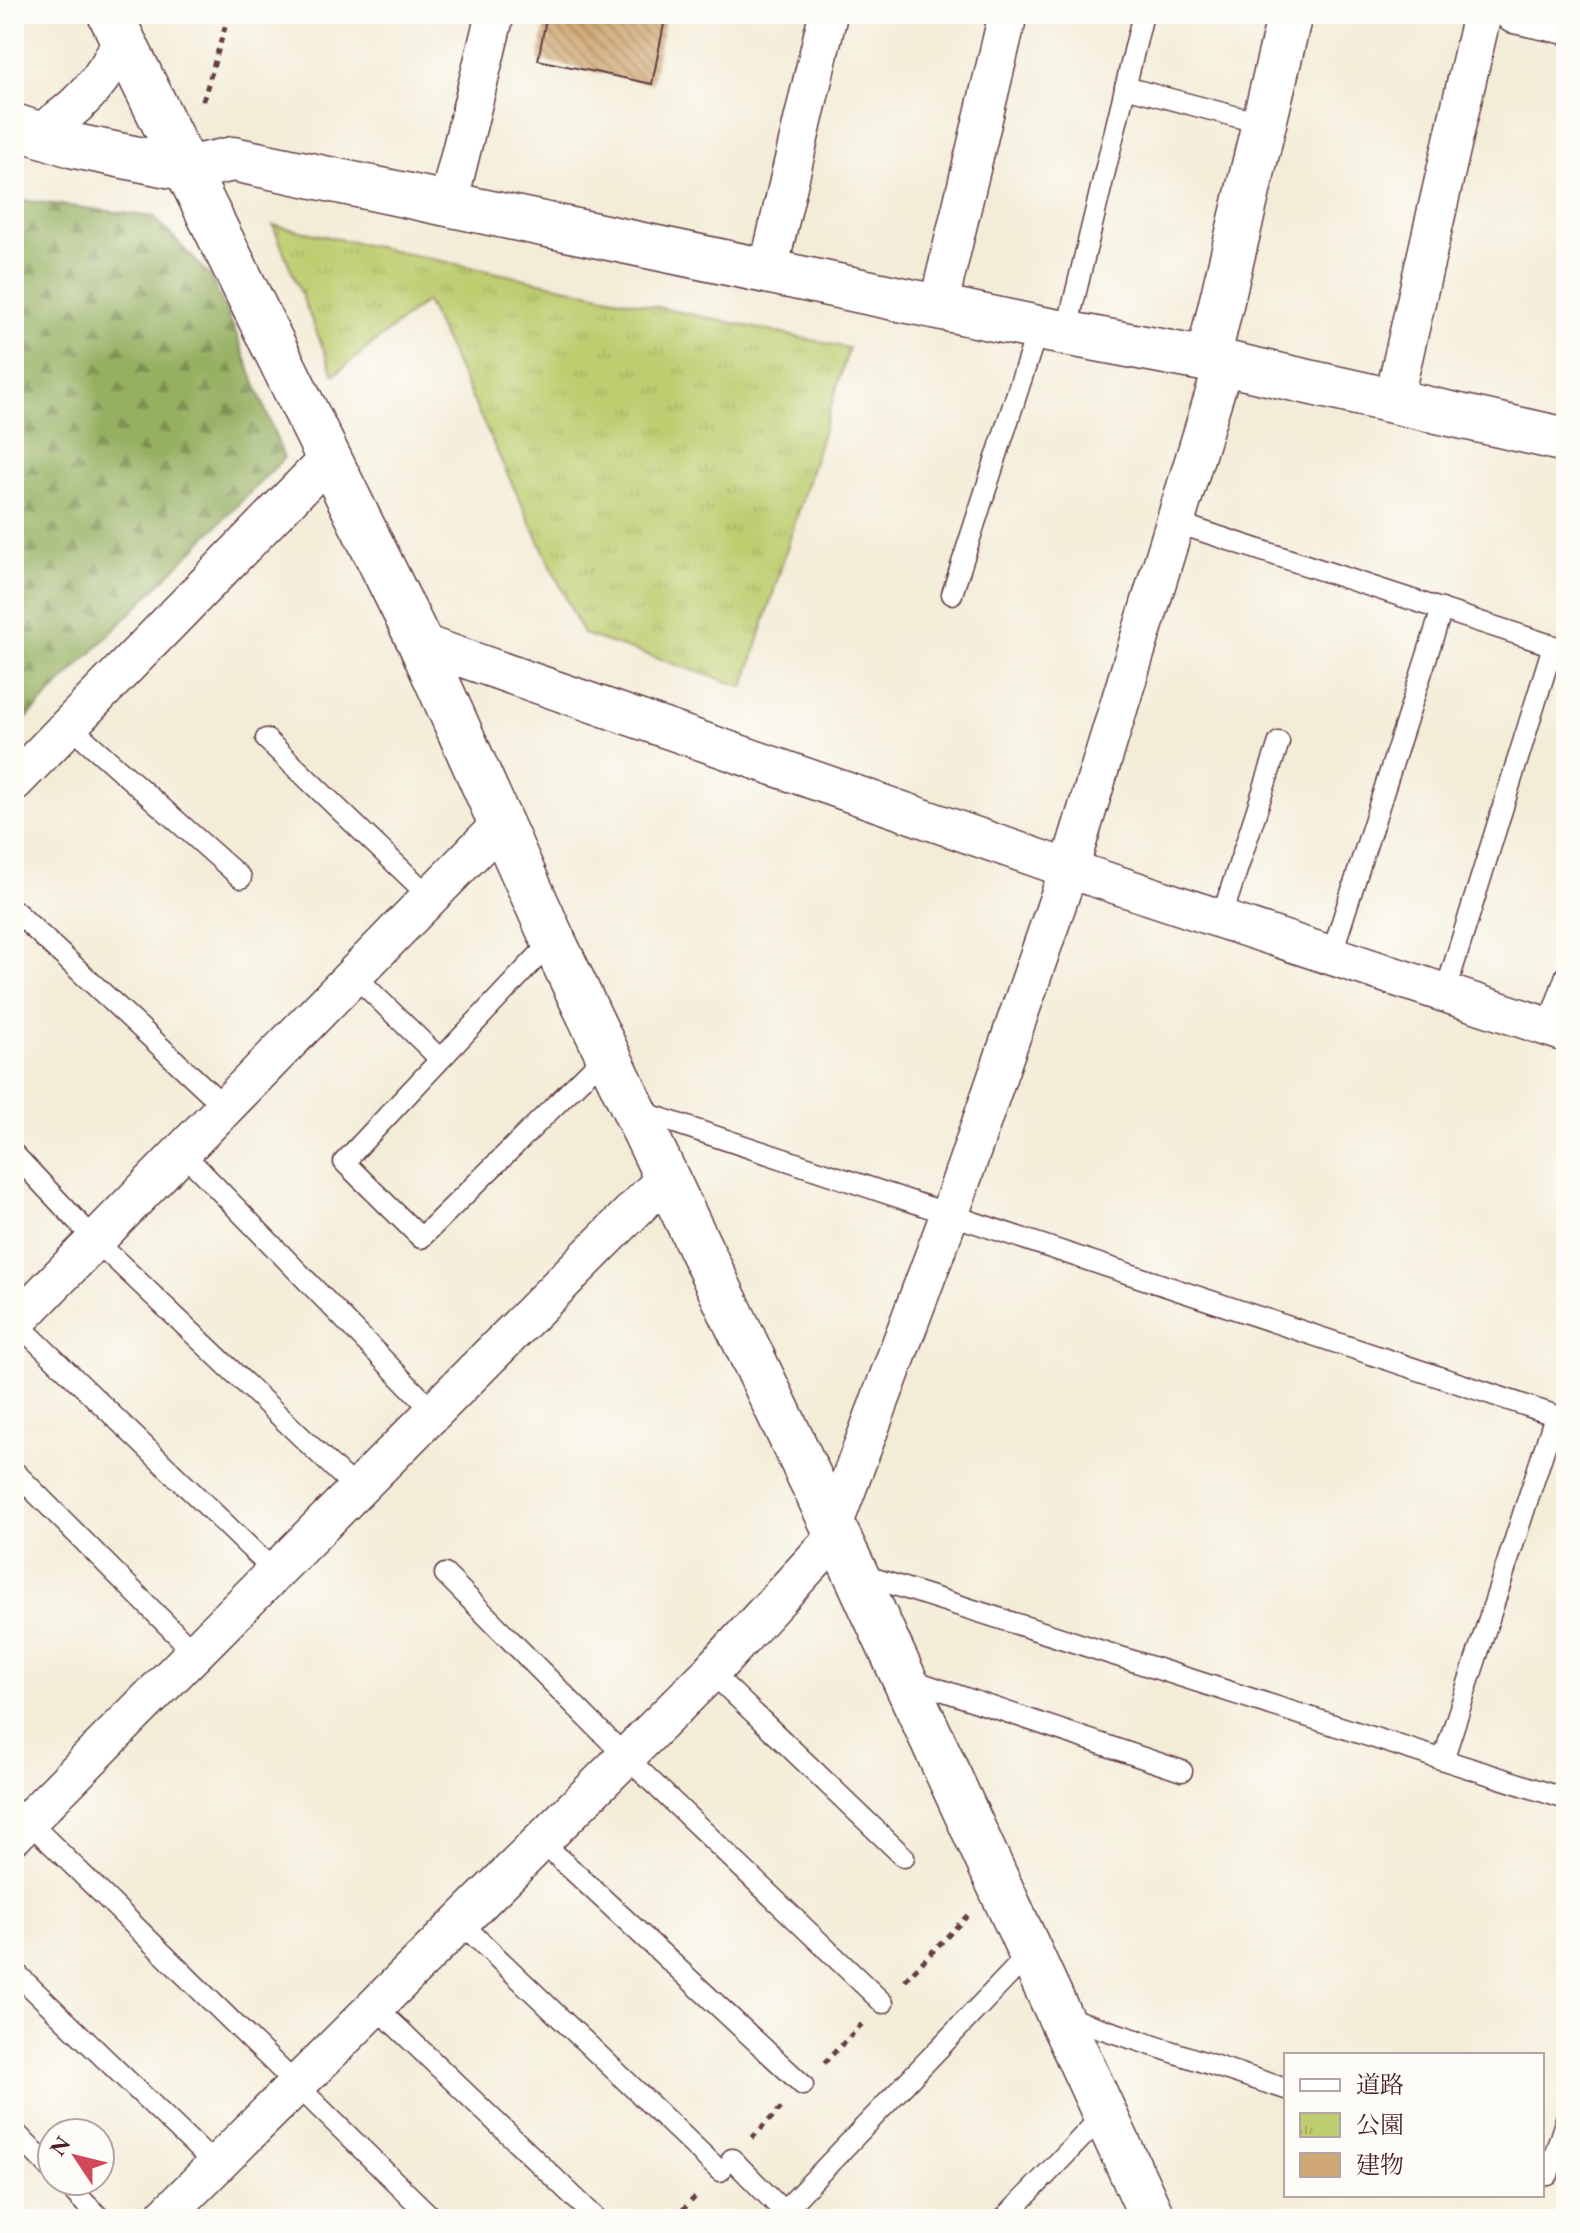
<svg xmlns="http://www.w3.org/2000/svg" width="1580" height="2233" font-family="'EB Garamond','Noto Serif JP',serif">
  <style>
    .forest { fill: url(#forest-firs); stroke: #706846; stroke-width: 2 }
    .park { fill: url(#park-tufts); stroke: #84764d; stroke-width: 2 }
    .building { fill: url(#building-back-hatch) }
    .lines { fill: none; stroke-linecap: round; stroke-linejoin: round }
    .service-casing { stroke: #633e45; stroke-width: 23 }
    .minor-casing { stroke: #633e45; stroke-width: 41 }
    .tertiary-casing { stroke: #633e45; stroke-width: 47 }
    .path { stroke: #633e45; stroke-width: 5; stroke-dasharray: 6 6; stroke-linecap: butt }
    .service { stroke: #fff; stroke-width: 20 }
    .minor { stroke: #fff; stroke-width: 38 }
    .tertiary { stroke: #fff; stroke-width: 44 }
  </style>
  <defs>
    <pattern id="forest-firs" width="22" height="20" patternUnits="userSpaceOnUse" patternTransform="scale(2)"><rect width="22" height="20" fill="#96b062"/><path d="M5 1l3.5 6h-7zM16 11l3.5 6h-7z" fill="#7c8f51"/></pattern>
    <pattern id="park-tufts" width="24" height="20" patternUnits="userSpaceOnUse" patternTransform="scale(2)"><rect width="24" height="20" fill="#bdcd6f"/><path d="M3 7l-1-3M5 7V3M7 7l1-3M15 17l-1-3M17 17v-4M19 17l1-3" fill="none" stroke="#a4b060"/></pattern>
    <pattern id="building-back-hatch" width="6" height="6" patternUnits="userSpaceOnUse" patternTransform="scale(2)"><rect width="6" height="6" fill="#cfa874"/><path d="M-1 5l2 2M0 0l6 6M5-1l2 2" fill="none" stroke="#aa885f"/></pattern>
  </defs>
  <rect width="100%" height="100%" fill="#fdfcf7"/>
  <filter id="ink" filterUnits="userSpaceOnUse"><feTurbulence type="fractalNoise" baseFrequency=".0125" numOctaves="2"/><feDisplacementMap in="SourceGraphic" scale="16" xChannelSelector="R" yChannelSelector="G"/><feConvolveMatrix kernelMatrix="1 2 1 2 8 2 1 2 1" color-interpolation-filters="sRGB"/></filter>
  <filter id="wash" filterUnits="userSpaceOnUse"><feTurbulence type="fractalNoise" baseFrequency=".006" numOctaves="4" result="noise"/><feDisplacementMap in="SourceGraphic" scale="32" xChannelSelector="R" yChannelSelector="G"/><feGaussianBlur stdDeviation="1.8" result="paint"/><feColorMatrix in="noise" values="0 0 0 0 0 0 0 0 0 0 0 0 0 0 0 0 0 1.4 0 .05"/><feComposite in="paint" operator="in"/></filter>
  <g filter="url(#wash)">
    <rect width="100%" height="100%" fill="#f3ecd7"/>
    <path class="forest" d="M14 199 154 217 210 276 235 331 284 458 14 731Z"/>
    <path class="park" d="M273 225 849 348 744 687 583 634 426 301 334 375Z"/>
    <g id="blocks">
      <path class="building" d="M547 14H666L652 84 538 60Z"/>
    </g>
  </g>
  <g filter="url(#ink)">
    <use href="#blocks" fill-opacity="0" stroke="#633e45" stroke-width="2"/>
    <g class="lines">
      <g class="service-casing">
        <g id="service">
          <path d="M1125 87 1264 124"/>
          <path d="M1066 333 1143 14"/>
          <path d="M1174 522 1566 650"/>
          <path d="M952 594 1038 328"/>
          <path d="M69 725 241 878"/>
          <path d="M266 739 430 897"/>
          <path d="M14 910 225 1107"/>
          <path d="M1221 919 1279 742"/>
          <path d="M553 940 344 1162 421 1238 608 1053"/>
          <path d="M1331 956 1442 609"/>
          <path d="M354 975 439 1058"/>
          <path d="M1445 993 1553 646"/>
          <path d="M1548 1026 1566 975"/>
          <path d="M639 1111 1566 1419"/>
          <path d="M182 1152 434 1412"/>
          <path d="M14 1154 95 1240 357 1490"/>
          <path d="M14 1320 275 1572"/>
          <path d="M14 1471 195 1653"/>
          <path d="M857 1573 1566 1799"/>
          <path d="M445 1574 626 1757 883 2003"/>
          <path d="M711 1672 904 1857"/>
          <path d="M906 1678 1182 1771"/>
          <path d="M1444 1757 1555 1416"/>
          <path d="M28 1821 433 2219"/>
          <path d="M541 1841 803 2085"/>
          <path d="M460 1922 720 2171"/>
          <path d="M14 1971 216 2166"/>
          <path d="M375 2006 597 2219"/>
          <path d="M1063 2016 1286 2089"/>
          <path d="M14 2131 52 2170"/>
          <path d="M732 2159 791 2219"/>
          <path d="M1548 2175 1566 2119"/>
          <path d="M63 2181 101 2219"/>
          <path d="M784 2211 1030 1953"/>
          <path d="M1004 2219 1105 2113"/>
        </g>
      </g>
      <g class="minor-casing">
        <g id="minor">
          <path d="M1514 14 1566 25"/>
          <path d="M36 135C74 112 108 79 122 37"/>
          <path d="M448 204 495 14"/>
          <path d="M768 271 828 14"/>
          <path d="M938 307 1008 14"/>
          <path d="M1393 402 1482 14"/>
          <path d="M420 643 1069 869 1566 1033"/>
          <path d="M14 782 330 457"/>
          <path d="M14 1324 501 824"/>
          <path d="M833 1526 949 1216 1069 869 1224 363"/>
          <path d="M14 1835 666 1178"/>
          <path d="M162 2219 711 1672 837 1535"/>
        </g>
      </g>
      <g class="tertiary-casing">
        <g id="tertiary">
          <path d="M110 14 420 643 553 940 855 1572 1153 2219"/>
          <path d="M14 126 75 146 187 169 233 159 1038 328 1224 363 1566 440"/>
          <path d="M1208 359 1290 14"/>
        </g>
      </g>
      <g class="path">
        <path d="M203 101 229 14"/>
        <path d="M905 1980 968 1915"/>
        <path d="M824 2063 862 2024"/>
        <path d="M752 2138 781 2108"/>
        <path d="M674 2219 698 2194"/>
      </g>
      <use href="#service" class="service"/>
      <use href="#minor" class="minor"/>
      <use href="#tertiary" class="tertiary"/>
    </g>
  </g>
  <rect width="1580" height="2233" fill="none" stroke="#fdfcf7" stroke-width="48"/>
  <rect x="1284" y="2053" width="260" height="144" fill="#fdfcf7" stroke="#b5a4a5" stroke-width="2"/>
  <rect x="1300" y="2079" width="40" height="12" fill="#ffffff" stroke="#b5a4a5" stroke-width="2"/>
  <text x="1356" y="2093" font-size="24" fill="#4a1f2b">道路</text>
  <rect x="1300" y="2113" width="40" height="24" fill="url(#park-tufts)" stroke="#b5a4a5" stroke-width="2"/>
  <text x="1356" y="2133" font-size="24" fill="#4a1f2b">公園</text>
  <rect x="1300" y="2153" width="40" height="24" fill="#cfa874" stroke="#b5a4a5" stroke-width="2"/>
  <text x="1356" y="2173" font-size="24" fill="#4a1f2b">建物</text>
  <g transform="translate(76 2157) rotate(305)"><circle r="38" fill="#fdfcf7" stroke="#b5a4a5" stroke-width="2"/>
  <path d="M0-6L14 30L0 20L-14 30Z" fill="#d1495b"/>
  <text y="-12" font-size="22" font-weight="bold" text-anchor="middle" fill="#4a1f2b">N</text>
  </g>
</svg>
